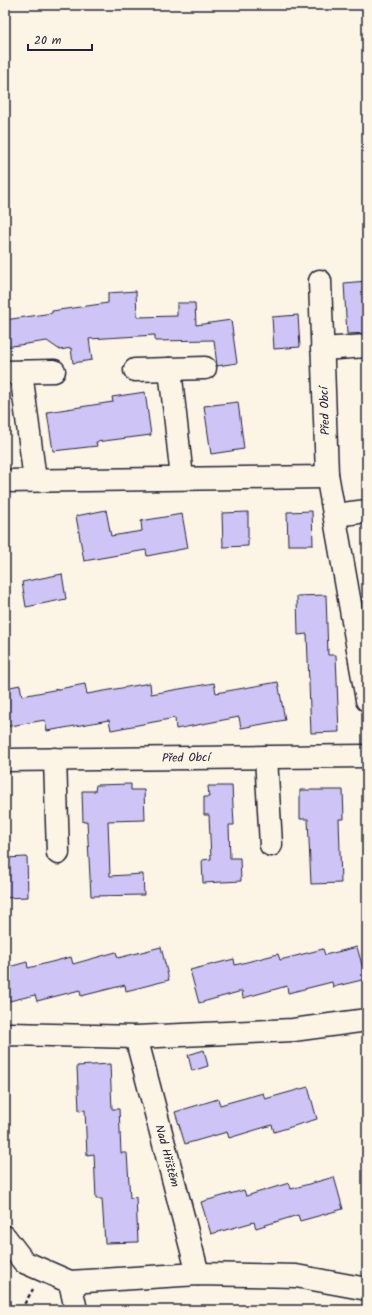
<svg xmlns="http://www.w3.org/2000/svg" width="372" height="1315" font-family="Kalam,sans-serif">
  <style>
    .building { fill: #cfc4f6; stroke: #22223b }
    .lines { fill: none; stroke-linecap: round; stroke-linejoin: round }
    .minor-casing { stroke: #22223b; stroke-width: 25 }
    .path { stroke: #22223b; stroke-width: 2.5; stroke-dasharray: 4 3; stroke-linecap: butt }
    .minor { stroke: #fcf5e5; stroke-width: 22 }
    .labels { text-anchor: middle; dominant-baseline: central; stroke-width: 4; stroke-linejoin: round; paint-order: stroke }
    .street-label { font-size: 12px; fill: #22223b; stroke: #fcf5e5 }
  </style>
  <rect width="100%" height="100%" fill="#fcf5e5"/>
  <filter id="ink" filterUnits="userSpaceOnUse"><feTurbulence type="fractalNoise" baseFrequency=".025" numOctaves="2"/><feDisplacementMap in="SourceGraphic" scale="8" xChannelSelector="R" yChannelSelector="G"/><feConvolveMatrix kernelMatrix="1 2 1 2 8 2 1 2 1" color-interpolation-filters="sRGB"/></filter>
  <g filter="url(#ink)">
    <g class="building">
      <path d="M367 281V333L347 334 344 283Z"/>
      <path d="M136 291 137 317 177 316V303H195L196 325 231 320 237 363 217 366 214 340 155 341V335L89 339 92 360 73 363 71 348 60 350 47 341 5 347V320L52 313V311L108 303V293Z"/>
      <path d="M298 315 300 347 274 349 272 317Z"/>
      <path d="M145 392 151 435 96 442 97 446 53 451 47 412 113 402 112 397Z"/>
      <path d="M238 402 244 449 211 454 204 406Z"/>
      <path d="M106 510 111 536 142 531 141 521 182 514 188 548 147 556 146 550 84 561 76 516Z"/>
      <path d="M312 511 313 545H288L287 512Z"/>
      <path d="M248 512V546L223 547 222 513Z"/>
      <path d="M62 574 66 599 26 607 22 582Z"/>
      <path d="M326 595 328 655H336L339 732 311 733 307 634 298 635 297 596Z"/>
      <path d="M278 682 285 720 241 728 239 717 176 729 175 718 111 730 109 720 47 731 45 720 5 727V688L20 685 22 696 85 684 87 694 150 683 151 694 214 683 216 693Z"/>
      <path d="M131 784V790H144L145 820 108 821 110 876 143 874 144 895 91 896 87 821 83 822 82 791H95L96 785Z"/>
      <path d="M208 786H232L234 825H229L230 858H240L241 881 203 883 202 860 211 859 209 815H204V797H209Z"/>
      <path d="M300 790H343L344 819H339L341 883 311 884 308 819H300Z"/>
      <path d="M27 857 28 897 5 898V858Z"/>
      <path d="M161 947 169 980 126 991 125 985 81 996 80 990 37 1001 35 995 5 1002V968L27 962 28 968 71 957 73 964 116 952 118 958Z"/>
      <path d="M357 947 366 979 333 987 332 982 288 993 287 986 243 998 242 991 199 1003 190 970 234 959 235 965 278 954 280 960 323 949 325 955Z"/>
      <path d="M204 1050 208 1066 192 1071 188 1055Z"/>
      <path d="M110 1064 112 1109H119L121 1153H127L130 1198 136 1197 138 1242 105 1243 102 1199H96L94 1154 87 1155 85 1110 79 1111 77 1066Z"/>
      <path d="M308 1087 317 1119 274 1132 272 1125 229 1138 227 1132 185 1144 175 1112 218 1099 220 1105 263 1093 265 1099Z"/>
      <path d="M334 1177 343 1209 300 1221 298 1215 256 1228 254 1222 211 1234 201 1202 244 1190 246 1196 289 1183 291 1189Z"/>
    </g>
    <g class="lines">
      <g class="minor-casing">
        <g id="minor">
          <path d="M320 281 327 474 367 700"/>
          <path d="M322 349 367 346"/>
          <path d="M170 369 182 478"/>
          <path d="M135 370 205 368"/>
          <path d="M5 372 54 371"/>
          <path d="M21 372 35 480"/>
          <path d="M5 481 325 477 327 474"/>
          <path d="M335 515 367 511"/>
          <path d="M266 757 271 845"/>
          <path d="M55 759 58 853"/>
          <path d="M5 760 367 756"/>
          <path d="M5 1036 10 1034 136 1037 293 1030 367 1020"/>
          <path d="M136 1037 198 1274"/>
          <path d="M5 1237 24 1262 70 1282 198 1274 296 1276 367 1289"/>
          <path d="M70 1282 76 1310"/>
        </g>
      </g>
      <path class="path" d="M21 1310 33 1289"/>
      <use href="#minor" class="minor"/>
    </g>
  </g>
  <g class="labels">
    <g class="street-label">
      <text transform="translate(325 411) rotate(-92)">Před Obcí</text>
      <text transform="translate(186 758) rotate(-1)">Před Obcí</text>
      <text transform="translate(167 1156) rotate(75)">Nad Hřištěm</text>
    </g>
  </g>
  <rect width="372" height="1315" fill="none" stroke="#fcf5e5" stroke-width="20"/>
  <rect x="10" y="10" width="352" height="1295" fill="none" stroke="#22223b" stroke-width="1.5" filter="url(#ink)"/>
  <path d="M28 44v6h64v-6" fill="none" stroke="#22223b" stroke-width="2"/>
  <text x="34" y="44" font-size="12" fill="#22223b" stroke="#fcf5e5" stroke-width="3" paint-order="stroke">20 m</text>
</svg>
